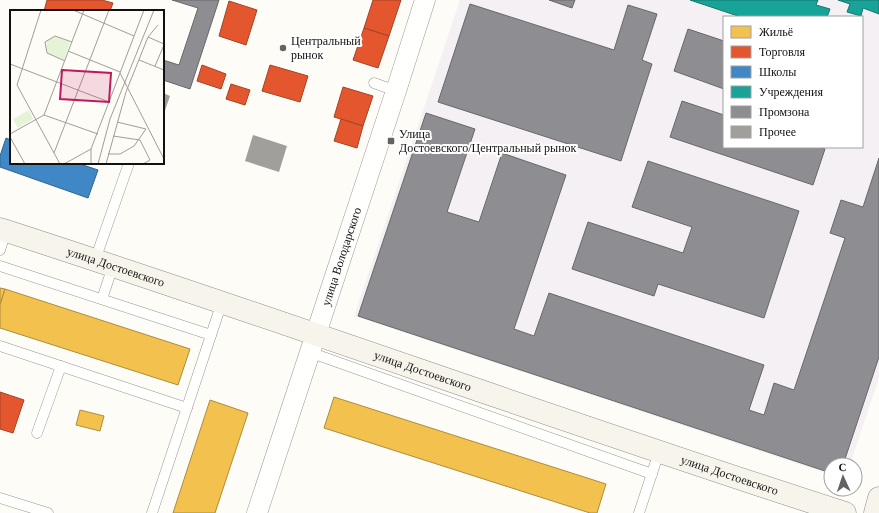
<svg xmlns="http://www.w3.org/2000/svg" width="879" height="513" font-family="'Times New Roman',serif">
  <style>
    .industrial { fill: #f5f0f3; fill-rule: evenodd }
    .homes { fill: #f2c14e; stroke: #ae8c3c }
    .shops { fill: #e4572e; stroke: #a54225 }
    .schools { fill: #3f88c5; stroke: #31648f }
    .public { fill: #17a398; stroke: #157770 }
    .industry { fill: #8d8d92; stroke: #68686b }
    .building { fill: #a19f9c }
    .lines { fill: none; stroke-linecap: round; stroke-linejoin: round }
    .lane-casing { stroke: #979795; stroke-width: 11 }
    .street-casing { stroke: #979795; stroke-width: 21 }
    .secondary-casing { stroke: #8e8d8b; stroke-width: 23 }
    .lane { stroke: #fffffe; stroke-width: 10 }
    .street { stroke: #fffffe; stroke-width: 20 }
    .secondary { stroke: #f6f4eb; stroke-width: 22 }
    .poi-dot { fill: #646362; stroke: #fff; stroke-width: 1.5 }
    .labels { text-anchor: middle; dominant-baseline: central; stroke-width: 4; stroke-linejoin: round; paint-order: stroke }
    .poi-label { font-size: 12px; fill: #111; stroke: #fff; text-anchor: start }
    .street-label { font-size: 12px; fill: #111; stroke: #fff }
    .inset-road { fill: none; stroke: #9f9e9b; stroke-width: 1 }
    .view { fill: #c2185b; fill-opacity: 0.15; stroke: #c2185b; stroke-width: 2 }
    .inset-edge { fill: none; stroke: #111; stroke-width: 2 }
  </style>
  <rect width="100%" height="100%" fill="#fdfcf7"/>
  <path class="industrial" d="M460 0H879V378L850 465H831V475L354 316ZM724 17H862V147H724Z"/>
  <g class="homes">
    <path d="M0 288 5 289 0 305Z"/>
    <path d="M5 289 190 349 178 385 0 328V305Z"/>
    <path d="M334 397 606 484 597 513H590L324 428Z"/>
    <path d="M210 400 248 413 215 513H173Z"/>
    <path d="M80 410 104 416 100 431 76 425Z"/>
  </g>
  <g class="shops">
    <path d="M47 0H102L113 3 110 11H44Z"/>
    <path d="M373 0H401L389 36 364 28Z"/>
    <path d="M229 1 257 10 246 45 219 36Z"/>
    <path d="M364 28 389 36 378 68 353 60Z"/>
    <path d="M202 65 226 74 221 89 197 81Z"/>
    <path d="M270 65 308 76 300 102 262 91Z"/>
    <path d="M231 84 250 90 245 105 226 99Z"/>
    <path d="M343 87 373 96 363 126 334 117Z"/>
    <path d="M341 119 363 126 357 148 334 141Z"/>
    <path d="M0 392 24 400 13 433 0 429Z"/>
  </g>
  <path class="schools" d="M6 138 11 140V163H77L98 170 88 198 0 167V156Z"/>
  <g class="public">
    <path d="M690 0H818L816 5 830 9 827 17H741Z"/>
    <path d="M838 0H879V14L863 8 861 16 847 12 850 4Z"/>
  </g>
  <g class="industry">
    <path d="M172 0H219L190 89 163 80V60L179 65 198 8Z"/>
    <path d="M549 0H575L572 8Z"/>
    <path d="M470 4 614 50 628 5 657 14 642 60 652 64 621 161 438 102Z"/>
    <path d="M688 29 724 41V89L674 71Z"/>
    <path d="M682 101 724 115V147H818L825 149 813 185 670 137Z"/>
    <path d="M426 113 475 129 447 212 479 222 502 153 566 175 514 329 534 336 549 293 764 365 749 410 764 415 774 383 794 390 845 238 830 233 841 200 863 207 879 158V357L843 465H831V473L358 316Z"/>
    <path d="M648 161 799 211 764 318 658 284 654 296 572 269 588 222 683 253 692 227 632 207Z"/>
  </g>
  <g class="building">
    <path d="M163 93 170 96 163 116Z"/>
    <path d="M253 135 287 146 279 172 245 161Z"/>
  </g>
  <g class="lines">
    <g class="lane-casing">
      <g id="lane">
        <path d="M374 83 396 91"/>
        <path d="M0 250 6 231"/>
        <path d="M95 260 129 163"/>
        <path d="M0 266 211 335"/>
        <path d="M102 299 113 266"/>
        <path d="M0 346 187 408"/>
        <path d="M309 352 652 474"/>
        <path d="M37 433 61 366"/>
        <path d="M0 498 48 513"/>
        <path d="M152 513 222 302"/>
        <path d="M639 513 659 452"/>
      </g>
    </g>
    <g class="street-casing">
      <g id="street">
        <path id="s1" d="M257 513 396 91 425 0"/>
      </g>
    </g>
    <g class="secondary-casing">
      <g id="secondary">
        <path id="s2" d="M0 229C283 320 562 422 845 513"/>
        <path d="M875 513 879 498"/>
      </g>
    </g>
    <use href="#lane" class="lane"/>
    <use href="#street" class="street"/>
    <use href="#secondary" class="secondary"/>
  </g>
  <g class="poi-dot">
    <circle cx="283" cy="48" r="4"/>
    <rect x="387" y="137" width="8" height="8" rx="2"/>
  </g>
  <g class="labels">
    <g class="poi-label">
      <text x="291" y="41">Центральный<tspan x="291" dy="14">рынок</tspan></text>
      <text x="399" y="134">Улица<tspan x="399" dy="14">Достоевского/Центральный рынок</tspan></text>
    </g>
    <g class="street-label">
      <text stroke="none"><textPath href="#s1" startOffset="270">улица Володарского</textPath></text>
      <text stroke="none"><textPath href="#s2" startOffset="122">улица Достоевского</textPath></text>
      <text stroke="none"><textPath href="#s2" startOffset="446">улица Достоевского</textPath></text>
      <text stroke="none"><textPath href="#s2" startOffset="770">улица Достоевского</textPath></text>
    </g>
  </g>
  <g transform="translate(10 10)">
    <rect width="154" height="154" fill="#fdfcf7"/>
    <path d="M45 26 60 32 54 50 39 44 36 39 37 31ZM19 100 23 109 8 118 3 109Z" fill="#e7f3d7"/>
    <path class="inset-road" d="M31 0 7 75 50 154M63 0 124 26M138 27 154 34M58 41 110 62M129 50 154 60M55 51 37 43 35 32 45 26 62 32M0 54 99 92M145 56 154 35M110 63 154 149M34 105 74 0M107 112 136 119M0 124 34 105 88 124M103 126 130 130 140 150 133 154M0 127 15 154M44 143 99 0M98 144H110L124 136 136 119M54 154 81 139M81 154V139L134 0M88 154 100 109 144 0M96 154 116 82 138 27 148 15"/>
    <path class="view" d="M52 60 101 63 99 92 50 89Z"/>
    <rect width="154" height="154" class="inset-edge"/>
  </g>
  <rect x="723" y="16" width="140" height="132" fill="#ffffff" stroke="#a0a0a0"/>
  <rect x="731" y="26" width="20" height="12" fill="#f2c14e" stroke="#a0a0a0"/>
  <text x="759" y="36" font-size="12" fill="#111111">Жильё</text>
  <rect x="731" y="46" width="20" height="12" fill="#e4572e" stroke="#a0a0a0"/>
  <text x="759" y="56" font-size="12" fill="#111111">Торговля</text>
  <rect x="731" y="66" width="20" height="12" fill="#3f88c5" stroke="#a0a0a0"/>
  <text x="759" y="76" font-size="12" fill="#111111">Школы</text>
  <rect x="731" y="86" width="20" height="12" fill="#17a398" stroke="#a0a0a0"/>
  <text x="759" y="96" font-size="12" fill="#111111">Учреждения</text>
  <rect x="731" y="106" width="20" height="12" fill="#8d8d92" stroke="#a0a0a0"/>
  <text x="759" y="116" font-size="12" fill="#111111">Промзона</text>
  <rect x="731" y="126" width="20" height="12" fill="#a19f9c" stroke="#a0a0a0"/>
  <text x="759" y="136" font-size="12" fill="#111111">Прочее</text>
  <g transform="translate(843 477) rotate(357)"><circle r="19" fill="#ffffff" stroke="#a0a0a0"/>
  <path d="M0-3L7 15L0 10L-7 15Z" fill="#646362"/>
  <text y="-6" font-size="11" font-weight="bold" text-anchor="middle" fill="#111111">С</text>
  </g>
</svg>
